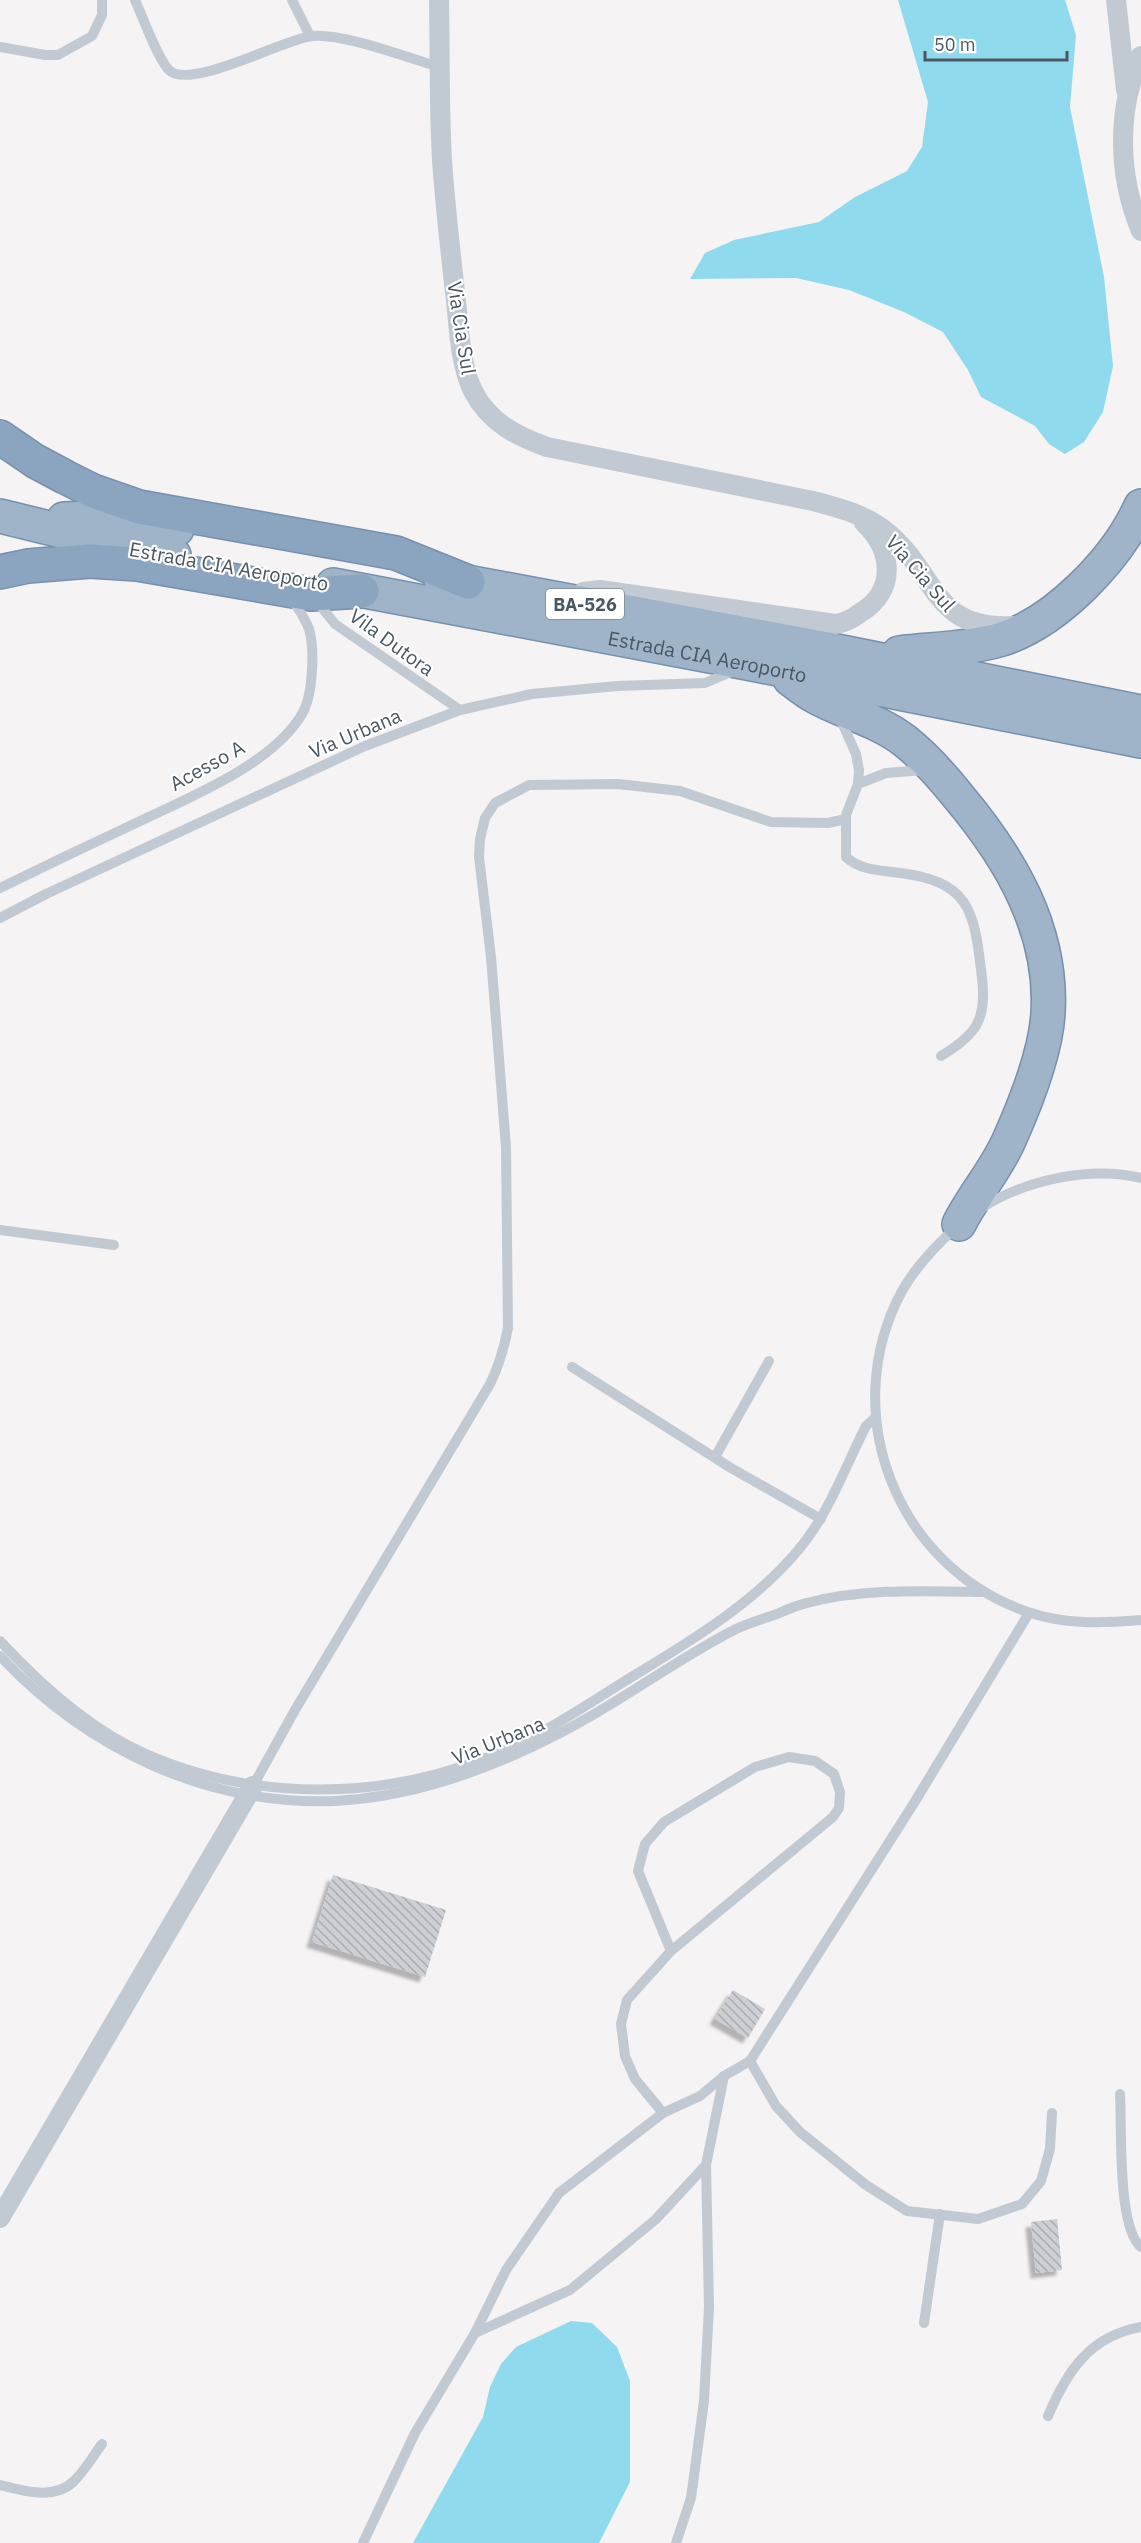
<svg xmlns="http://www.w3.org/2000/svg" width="1141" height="2543" font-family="'IBM Plex Sans',sans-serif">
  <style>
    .water { fill: #90daee }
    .building { fill: url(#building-back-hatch); filter: url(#shadow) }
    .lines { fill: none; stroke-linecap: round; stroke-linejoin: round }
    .trunk-casing { stroke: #7690ad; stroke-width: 36 }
    .motorway-casing { stroke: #7690ad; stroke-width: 36 }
    .service { stroke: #c1cad2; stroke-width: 10 }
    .minor { stroke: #c1cad2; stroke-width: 20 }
    .trunk { stroke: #9fb4c9; stroke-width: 33 }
    .motorway { stroke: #8ba5c1; stroke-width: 33 }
    .labels { text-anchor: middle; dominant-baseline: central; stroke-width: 4.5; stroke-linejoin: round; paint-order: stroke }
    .shield { fill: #fff; stroke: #808990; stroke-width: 1.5 }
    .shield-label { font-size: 18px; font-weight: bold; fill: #4a5661 }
    .street-label { font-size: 20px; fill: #4a5661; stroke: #fff }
  </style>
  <defs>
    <pattern id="building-back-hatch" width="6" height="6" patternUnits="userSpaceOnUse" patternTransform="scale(1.5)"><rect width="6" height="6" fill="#cdcfd5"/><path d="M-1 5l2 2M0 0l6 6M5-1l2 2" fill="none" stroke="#a8abb0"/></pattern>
    <filter id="shadow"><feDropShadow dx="-5.5" dy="5.5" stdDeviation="1.5" flood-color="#0004"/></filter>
  </defs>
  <rect width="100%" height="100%" fill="#f5f3f3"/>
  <g class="water">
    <path d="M898 0H1065L1076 35 1070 107 1104 277 1113 366 1103 412 1084 442 1065 454 1049 444 1035 426 981 397 968 370 943 332 904 312 849 290 796 278 690 279 705 253 734 240 819 222 855 197 907 171 922 147 928 102Z"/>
    <path d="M571 2321 592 2323 617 2347 630 2381V2482L599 2543H413L483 2417 490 2387 501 2364 516 2347Z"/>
  </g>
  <g class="building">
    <path d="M333 1875 446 1910 425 1977 312 1942Z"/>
    <path d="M733 1990 765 2009 748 2038 715 2019Z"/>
    <path d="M1057 2219 1062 2270 1036 2273 1031 2222Z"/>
  </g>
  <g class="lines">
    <g class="trunk-casing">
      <g id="trunk">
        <path d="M0 516 114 544 174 555"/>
        <path d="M64 519 94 518 177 529"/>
        <path d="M440 577 822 648 1141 712"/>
        <path id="s1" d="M333 585 747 663 1141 741"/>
        <path d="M899 653C932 649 967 649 999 640 1056 623 1117 559 1141 506"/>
        <path d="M790 679C798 685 806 692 816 697 845 713 878 720 905 741 925 757 942 776 958 796 1010 858 1053 930 1048 1013 1046 1052 1026 1102 1010 1138 997 1169 974 1194 959 1224"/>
      </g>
    </g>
    <g class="motorway-casing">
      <g id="motorway">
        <path d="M0 437 35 461 65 477 93 491 139 507 396 553 468 582"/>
        <path d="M0 572 28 566 90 561 137 564 311 594 362 591"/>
      </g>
    </g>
    <g class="service">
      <path d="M135 0C143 17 157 58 169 70 189 91 284 39 312 36 344 33 407 58 440 67"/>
      <path d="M292 0 310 36"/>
      <path d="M0 47 45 55H58L92 36 102 15V0"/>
      <path d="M315 599 335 624 460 710"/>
      <path d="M839 716 856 754 859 770 858 784 846 815V857C859 869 875 870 892 872 971 880 974 909 982 978 987 1020 976 1035 941 1056"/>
      <path d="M858 784 886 773 925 770"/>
      <path d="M0 888C45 866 91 844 136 823 188 798 272 765 302 714 313 696 315 649 309 629 305 618 297 607 291 597"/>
      <path d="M0 918 46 894 365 746 460 710 532 694 617 686 705 683 738 669"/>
      <path d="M980 1209C1024 1180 1089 1166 1141 1178"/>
      <path d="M958 1225C937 1245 916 1266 902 1291 836 1413 897 1568 1028 1612 1065 1625 1103 1623 1141 1620"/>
      <path d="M0 1230 114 1245"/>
      <path d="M572 1367 731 1468 821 1519"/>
      <path d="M715 1457 769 1361"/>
      <path d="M0 1641C39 1683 92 1731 146 1754 254 1801 381 1801 491 1756 539 1737 582 1708 625 1681 684 1645 748 1608 794 1555 828 1517 843 1471 866 1426L875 1418"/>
      <path d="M0 1656C86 1748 206 1806 335 1801 413 1797 491 1769 560 1733 621 1702 675 1660 736 1629 749 1623 763 1619 777 1614 786 1610 797 1605 807 1603 864 1588 925 1591 984 1592"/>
      <path d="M253 1786 295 1710 490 1384C499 1366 504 1348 508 1328L506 1147 491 957 479 857 480 839 485 818 495 803 529 785 618 784 680 791 771 822 828 823 846 819"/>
      <path d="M750 2061 776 2106 800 2132 866 2185 907 2211 978 2219 1022 2204 1041 2181 1050 2149 1052 2113"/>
      <path d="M1120 2094C1122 2126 1117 2228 1141 2247"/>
      <path d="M663 2113 635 2079 625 2056 621 2024 627 2000 671 1951 833 1817 839 1808 840 1792 834 1774 815 1761 789 1757 755 1767 664 1822 645 1844 638 1871 671 1951"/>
      <path d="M924 2323 940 2214"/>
      <path d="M475 2333 570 2290 655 2220 706 2165"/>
      <path d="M1048 2416C1067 2371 1090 2336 1141 2327"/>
      <path d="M0 2485C23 2491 54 2500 73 2482 84 2472 93 2456 102 2444"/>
      <path d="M363 2543 415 2433 475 2333 506 2270 559 2193 663 2113 700 2096 724 2076 750 2061 914 1803 1029 1613"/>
      <path d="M676 2543 691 2498 704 2401 709 2307 706 2165 724 2076"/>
    </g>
    <g class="minor">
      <path d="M439 0C440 53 439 107 442 160 445 204 450 248 455 292 459 324 459 362 473 391 489 422 516 436 547 447L813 501C840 508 867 515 888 533 937 574 932 630 1012 626"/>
      <path d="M1116 0 1126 90"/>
      <path d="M1141 56C1116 110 1118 176 1141 231"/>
      <path d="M583 592 600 590 835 624C845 623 852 619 860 613 897 591 893 550 864 523"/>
      <path d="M0 2218 253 1786"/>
    </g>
    <use href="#trunk" class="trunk"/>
    <use href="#motorway" class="motorway"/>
  </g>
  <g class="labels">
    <rect class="shield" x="546" y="589" width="78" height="30" rx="4.5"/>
    <g class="shield-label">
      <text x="585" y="604">BA-526</text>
    </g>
    <g class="street-label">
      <text transform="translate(462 328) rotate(81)">Via Cia Sul</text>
      <text transform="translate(229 566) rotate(10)">Estrada CIA Aeroporto</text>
      <text transform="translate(921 573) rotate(49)">Via Cia Sul</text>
      <text transform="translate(392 642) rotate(36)">Vila Dutora</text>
      <text stroke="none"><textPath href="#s1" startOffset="381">Estrada CIA Aeroporto</textPath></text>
      <text transform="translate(355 733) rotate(-23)">Via Urbana</text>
      <text transform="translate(207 765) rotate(-29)">Acesso A</text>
      <text transform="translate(498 1740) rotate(-22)">Via Urbana</text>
    </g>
  </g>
  <path d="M925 51v9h142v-9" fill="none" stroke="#4a5661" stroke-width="3"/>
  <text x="934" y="51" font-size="18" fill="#4a5661" stroke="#ffffff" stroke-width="4.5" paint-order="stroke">50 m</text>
</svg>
